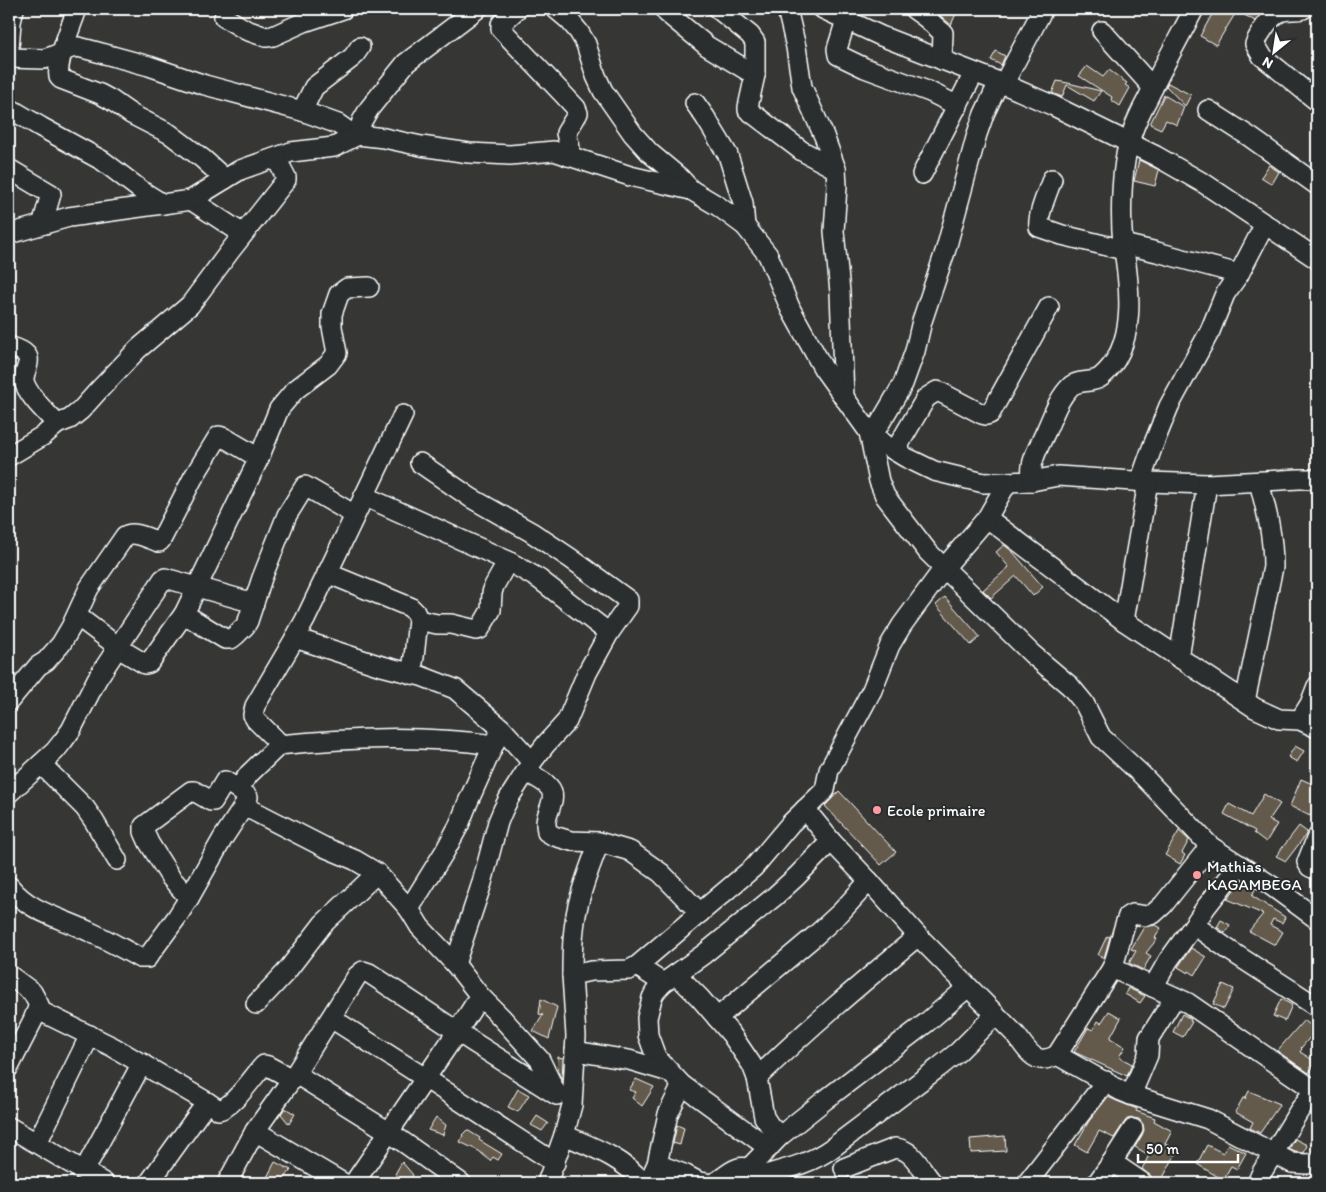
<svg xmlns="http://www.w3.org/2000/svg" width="1326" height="1192" font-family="Itim,sans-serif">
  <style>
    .building { fill: #645a4c; stroke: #fff }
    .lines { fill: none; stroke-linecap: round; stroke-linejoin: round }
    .minor-casing { stroke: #fff; stroke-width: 22 }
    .minor { stroke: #2a2d2e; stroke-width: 19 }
    .poi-dot { fill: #ff9aa2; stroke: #2a2d2e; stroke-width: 2 }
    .labels { text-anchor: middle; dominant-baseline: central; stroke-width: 4; stroke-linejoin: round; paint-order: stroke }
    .poi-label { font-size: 16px; fill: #fff; stroke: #2a2d2e; text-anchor: start }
  </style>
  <rect width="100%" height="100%" fill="#363634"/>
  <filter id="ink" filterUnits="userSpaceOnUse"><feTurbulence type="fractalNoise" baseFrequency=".02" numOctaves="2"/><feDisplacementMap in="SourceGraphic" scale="10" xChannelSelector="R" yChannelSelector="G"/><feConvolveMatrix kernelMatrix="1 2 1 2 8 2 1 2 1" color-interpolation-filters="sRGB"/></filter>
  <g filter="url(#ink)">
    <g class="building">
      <path d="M933 9H958L951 25Z"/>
      <path d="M1215 9H1227L1235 14 1216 45 1200 36Z"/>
      <path d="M1234 9H1265L1255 21Z"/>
      <path d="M996 51 1005 56 1001 65 991 60Z"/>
      <path d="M1087 66 1103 77 1109 70 1127 83 1125 85 1130 88 1120 106 1111 100 1112 97 1079 76Z"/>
      <path d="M1057 81 1068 83 1101 91 1094 101 1067 85 1062 97 1052 93Z"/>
      <path d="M1168 83 1191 95 1185 106 1166 86Z"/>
      <path d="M1164 95 1184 107 1177 125 1166 120 1161 129 1150 124Z"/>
      <path d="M1139 160 1159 170 1155 186 1134 181Z"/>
      <path d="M1269 165 1279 172 1272 184 1261 177Z"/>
      <path d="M1004 545 1012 551 1043 587 1033 596 1016 576 991 598 983 590 1009 567 996 552Z"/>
      <path d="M945 597 980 637 971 645 936 605Z"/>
      <path d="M1295 746 1304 751 1297 762 1288 757Z"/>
      <path d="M1301 779 1317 786V802L1310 816 1290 806Z"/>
      <path d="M839 791 896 852 881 865 825 806Z"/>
      <path d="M1264 794 1280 804 1269 820 1277 824 1266 842 1254 833 1255 831 1224 814 1229 804 1251 816Z"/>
      <path d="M1299 826 1307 832 1305 836 1286 861 1276 856Z"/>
      <path d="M1179 831 1189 840 1182 853 1185 855 1180 864 1165 855Z"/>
      <path d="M1242 880 1255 889 1252 896 1285 917 1282 923 1273 919 1270 925 1283 932 1275 945 1249 931 1263 914 1227 899Z"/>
      <path d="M1221 920 1230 925 1225 933 1217 927Z"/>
      <path d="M1156 925 1161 928 1155 938 1157 939 1146 953 1151 956 1143 970 1129 963 1136 951 1131 949 1144 927Z"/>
      <path d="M1107 936 1110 937 1104 958 1098 955Z"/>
      <path d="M1191 948 1206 957 1195 975 1189 971 1188 973 1178 967Z"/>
      <path d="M1223 984 1234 989 1224 1009 1213 1004Z"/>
      <path d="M1128 988 1145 996 1140 1003 1125 994Z"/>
      <path d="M541 999 557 1007 549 1039 533 1031 543 1015 539 1014Z"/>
      <path d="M1281 999 1292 1005 1285 1021 1273 1016Z"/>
      <path d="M1109 1011 1121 1018 1110 1038 1125 1047 1119 1057 1132 1064 1127 1076 1074 1052 1088 1028 1093 1030 1098 1021 1101 1023Z"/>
      <path d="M1182 1014 1191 1019 1190 1021 1192 1022 1183 1037 1173 1032Z"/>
      <path d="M1304 1020 1316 1030 1301 1048 1302 1049 1300 1052 1316 1062 1309 1073 1277 1051Z"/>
      <path d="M558 1057 563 1058 562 1080 557 1070Z"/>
      <path d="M636 1079 654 1087 642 1106 632 1098 636 1092 629 1090Z"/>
      <path d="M518 1089 529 1095 518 1112 508 1107Z"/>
      <path d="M1249 1091 1280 1104 1260 1133 1250 1128 1253 1122 1235 1112 1243 1098 1245 1099Z"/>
      <path d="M1108 1097 1117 1101 1137 1109 1136 1111 1155 1118 1154 1121 1172 1131 1165 1144 1178 1150 1160 1183H1154L1153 1178 1142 1169 1149 1155 1135 1147 1142 1135 1144 1130 1143 1124 1139 1119 1133 1118 1127 1119 1124 1123 1114 1138 1099 1131 1087 1152 1075 1145 1089 1121Z"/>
      <path d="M285 1108 295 1114 289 1124 281 1114Z"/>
      <path d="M537 1116 548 1123 542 1131 531 1125Z"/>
      <path d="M436 1117 446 1125 443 1135 428 1130Z"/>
      <path d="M677 1125 684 1128 680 1145 673 1143Z"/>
      <path d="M467 1130 480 1138 479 1140 502 1154 498 1160 493 1157 490 1161 479 1151 460 1142 463 1136 462 1135Z"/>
      <path d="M1005 1136 1006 1151 971 1153 970 1139Z"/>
      <path d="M1295 1139 1307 1145 1304 1153 1295 1152 1289 1149Z"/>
      <path d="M1228 1144 1246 1153 1237 1169 1231 1166 1223 1180 1197 1164 1207 1145 1223 1153Z"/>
      <path d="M275 1162 291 1170 281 1183H264Z"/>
      <path d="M402 1162 413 1175 407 1183 395 1174Z"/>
    </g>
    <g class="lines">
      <g class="minor-casing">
        <g id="minor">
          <path d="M77 9C71 27 56 60 59 77L61 79 100 94 111 100 131 114 170 134 203 159 225 179"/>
          <path d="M517 9 501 24V29L563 94 576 108 578 113 566 133C568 143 572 144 568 156"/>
          <path d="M556 9 569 20 579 32 586 44 596 76 603 91 633 134 650 153 680 178 691 190"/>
          <path d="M664 9 667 13 707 46 755 75"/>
          <path d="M718 9 750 35 755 42V75L748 107V110L802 151 836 169"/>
          <path d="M787 9 796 47 802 87 824 136 836 169 837 186 834 231 840 292 844 398"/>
          <path d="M823 9 881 36 999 82 1054 106 1156 156 1205 184 1317 259"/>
          <path d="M914 9 925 17 943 33 942 60"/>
          <path d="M1194 9C1179 38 1162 68 1148 98 1142 109 1136 121 1132 133 1121 161 1120 214 1123 244L1157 252 1239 274"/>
          <path d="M1303 9C1296 11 1290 9 1283 11 1271 14 1259 34 1255 44L1262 56 1317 101"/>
          <path d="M224 17 246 30 266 37 273 36 304 22 343 9"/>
          <path d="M846 20 837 49 838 55 865 68 930 92 958 106"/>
          <path d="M1102 31 1153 88"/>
          <path d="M9 49 11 22 14 9"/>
          <path d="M9 58 44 59 53 56 71 48 78 47 90 50 149 66 205 85 302 111 338 124 355 136"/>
          <path d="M1003 85 1043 9"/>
          <path d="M695 103 705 117 728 155 743 203 745 226"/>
          <path d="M9 108 41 127 103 161 142 191 163 204"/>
          <path d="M1208 110 1250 137 1317 185"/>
          <path d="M302 111 314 87 353 57 360 47"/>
          <path d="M358 135 362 121 369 109 406 63 477 9"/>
          <path d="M9 169 51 194 44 218 45 224"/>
          <path d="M922 174 974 73"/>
          <path d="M1052 179C1048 192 1037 215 1039 227L1062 235 1124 250"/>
          <path d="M191 200 243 234"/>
          <path d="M9 234 69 217 191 200 240 170 291 152 334 147 358 135 384 138 421 146 469 153 510 155 554 151 630 176 691 190 718 206 745 226 768 255 791 310 823 368 869 432 887 446 905 457 934 471 984 483 1032 481 1058 476 1148 482 1207 484 1299 479H1317"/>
          <path d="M9 346C14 348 26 351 28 358 30 365 23 373 24 381 27 395 47 413 57 424"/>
          <path d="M869 432 879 481 885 496 928 552 1032 654 1070 686 1084 703 1101 737 1142 775 1210 846 1269 884 1317 919"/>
          <path d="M873 435 903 384 915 351 922 321 946 249 977 134 984 114 999 82"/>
          <path d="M895 451 926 398 937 391 940 392 982 414 986 415 990 414 1049 307"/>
          <path d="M9 456 44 435 57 424 70 419 81 410 98 391 138 349 190 305 230 251 286 180V177L276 158"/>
          <path d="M420 463 471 498 531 532 570 558 628 600V606L609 633"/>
          <path d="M1032 481C1031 473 1031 466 1034 458 1037 449 1042 440 1046 431 1053 416 1058 399 1070 387 1078 379 1092 384 1101 377 1138 346 1130 286 1123 244"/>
          <path d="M1140 482 1152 448 1169 406 1210 331 1225 294 1239 274 1265 224"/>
          <path d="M364 496 508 561 539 579 609 633 587 673 567 721 546 744 532 762 509 798 503 810 498 822 482 883 455 964"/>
          <path d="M987 518 1124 621 1255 708 1279 719 1300 720 1317 728"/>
          <path d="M327 573 410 607 415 612 418 620 414 657 411 674"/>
          <path d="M184 614 225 639H231L236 635 245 626 248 621 262 578 287 515 305 486 355 515"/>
          <path d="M77 616 125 652 145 664 149 663 184 614 259 458 279 409 295 390 328 365 337 353 332 327V314L339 294 347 288 369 287"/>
          <path d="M418 620 437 624H451L476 630 480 629 491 610 492 593 494 586 508 561"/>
          <path d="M1124 621 1148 482"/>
          <path d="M295 638 378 665 421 676 455 689 501 728 532 762"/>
          <path d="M1179 658 1207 484"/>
          <path d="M9 701 38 666 46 661 61 644 71 627 89 588 125 536C134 530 149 539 159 542L161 540 193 478 218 437 219 436 225 438 259 458"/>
          <path d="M1245 701 1273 567C1273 534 1267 513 1259 482"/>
          <path d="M1300 720 1310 704 1317 686"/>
          <path d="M278 745C350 738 422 735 493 745"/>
          <path d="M41 764 85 808 94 821 117 860"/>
          <path d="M526 772C533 776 543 780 549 787 559 797 545 813 546 824 546 827 547 829 547 832L554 836 571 841 599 842 630 851 661 873 700 913"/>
          <path d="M9 793 55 751 63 741 71 730 97 679 163 579 165 578 254 603"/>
          <path d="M244 806 324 847 355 860 377 873 409 909 420 927 455 964 480 996 501 1017 540 1060 557 1095"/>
          <path d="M805 809 831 841 869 881 918 936 1016 1035C1023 1044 1032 1061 1044 1059 1049 1059 1053 1057 1057 1055L1121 1091 1131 1095 1208 1119 1292 1163 1306 1164 1317 1163"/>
          <path d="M1317 837 1307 862 1310 867 1317 870"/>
          <path d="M1239 865 1206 907 1194 925 1229 950 1317 1007"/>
          <path d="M9 886C31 913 59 917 88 931 106 939 123 949 140 958H147L177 917 189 898 223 838 244 806 248 797 238 789 249 774 278 746V743L277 741 256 720 253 715 255 706 295 638 305 620 403 415"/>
          <path d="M189 898 171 878 149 843 144 832V826L191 791H194L211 801H213L225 781 238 789"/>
          <path d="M409 909 445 851 459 825 468 802 498 735"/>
          <path d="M637 966 663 983 676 974 700 998 731 1034 752 1065 757 1078 764 1117 770 1126 780 1136"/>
          <path d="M1112 968C1119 951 1121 933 1128 916L1132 914 1146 916 1153 914 1163 905 1210 846"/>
          <path d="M676 974 704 954 774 897 796 877 831 841"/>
          <path d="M9 975 32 992 39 1005 33 1020 9 1067"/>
          <path d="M572 975C572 947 573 920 581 894 586 876 593 859 599 842"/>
          <path d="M663 983 655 992 652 998 647 1018 648 1035 656 1057 682 1085 769 1148"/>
          <path d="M1153 987 1168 961 1194 925"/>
          <path d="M256 1004 286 972 323 924 377 873"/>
          <path d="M38 1010 113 1047 207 1102 149 1183"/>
          <path d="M331 1018 425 1078 555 1163"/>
          <path d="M717 1018 816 935 841 912 869 881"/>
          <path d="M575 1051 629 1060 669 1072"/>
          <path d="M1057 1055 1112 968 1188 1003 1317 1092"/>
          <path d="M296 1074 389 1132 461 1183"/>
          <path d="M757 1078C808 1028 863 982 918 936"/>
          <path d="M1131 1095 1148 1055 1149 1038 1175 997"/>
          <path d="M207 1102 219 1110C234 1107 253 1076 264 1065L268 1066 292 1079"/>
          <path d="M9 1127 104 1183"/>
          <path d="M1133 1129 1112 1162 1143 1183"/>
          <path d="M255 1131 343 1183"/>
          <path d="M564 1135C592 1147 624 1158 643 1183"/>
          <path d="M37 1143 90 1035"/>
          <path d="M657 1164 686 1175 699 1182 706 1183"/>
          <path d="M749 1168 780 1136 825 1100 926 1023 968 987"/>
          <path d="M844 1168 895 1148C914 1149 921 1171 933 1183"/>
          <path d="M84 1171 142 1063"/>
          <path d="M227 1183 255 1131 292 1079 357 976 363 971 369 973 473 1042 555 1094"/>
          <path d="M354 1183 457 1032 480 996"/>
          <path d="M547 1183 564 1135 572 1105 576 1036 572 975 591 971 629 970 637 966 754 867 791 823 825 790 829 770 872 690 890 645 902 625 944 568 987 518 1007 483"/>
          <path d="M648 1183 657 1164 668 1114 682 1085"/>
          <path d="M714 1183C730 1175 738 1158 759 1174"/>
          <path d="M762 1183 761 1176C786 1169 810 1164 832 1148L938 1068 958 1052 995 1015"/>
          <path d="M1027 1183 1106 1081"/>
          <path d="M1097 1183 1112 1162"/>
          <path d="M1257 1183 1262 1172 1299 1111 1317 1086"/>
        </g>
      </g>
      <use href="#minor" class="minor"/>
    </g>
  </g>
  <g class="poi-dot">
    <circle cx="877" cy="810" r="5"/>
    <circle cx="1197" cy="875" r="5"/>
  </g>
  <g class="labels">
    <g class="poi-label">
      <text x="887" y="810">Ecole primaire</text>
      <text x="1207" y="866">Mathias<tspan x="1207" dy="18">KAGAMBEGA</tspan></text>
    </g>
  </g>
  <rect width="1326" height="1192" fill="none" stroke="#2a2d2e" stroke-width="30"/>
  <rect x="15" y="15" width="1296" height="1162" fill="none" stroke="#fff" stroke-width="2" filter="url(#ink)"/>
  <g transform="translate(1274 52) rotate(210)" stroke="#2a2d2e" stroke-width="4" paint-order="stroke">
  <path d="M0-4L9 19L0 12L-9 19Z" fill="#ffffff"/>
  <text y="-8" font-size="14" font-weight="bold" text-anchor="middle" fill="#ffffff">N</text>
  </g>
  <path d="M1138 1154v8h100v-8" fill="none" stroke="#ffffff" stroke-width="2.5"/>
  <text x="1146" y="1154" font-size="15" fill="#ffffff" stroke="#2a2d2e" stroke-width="4" paint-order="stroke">50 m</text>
</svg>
